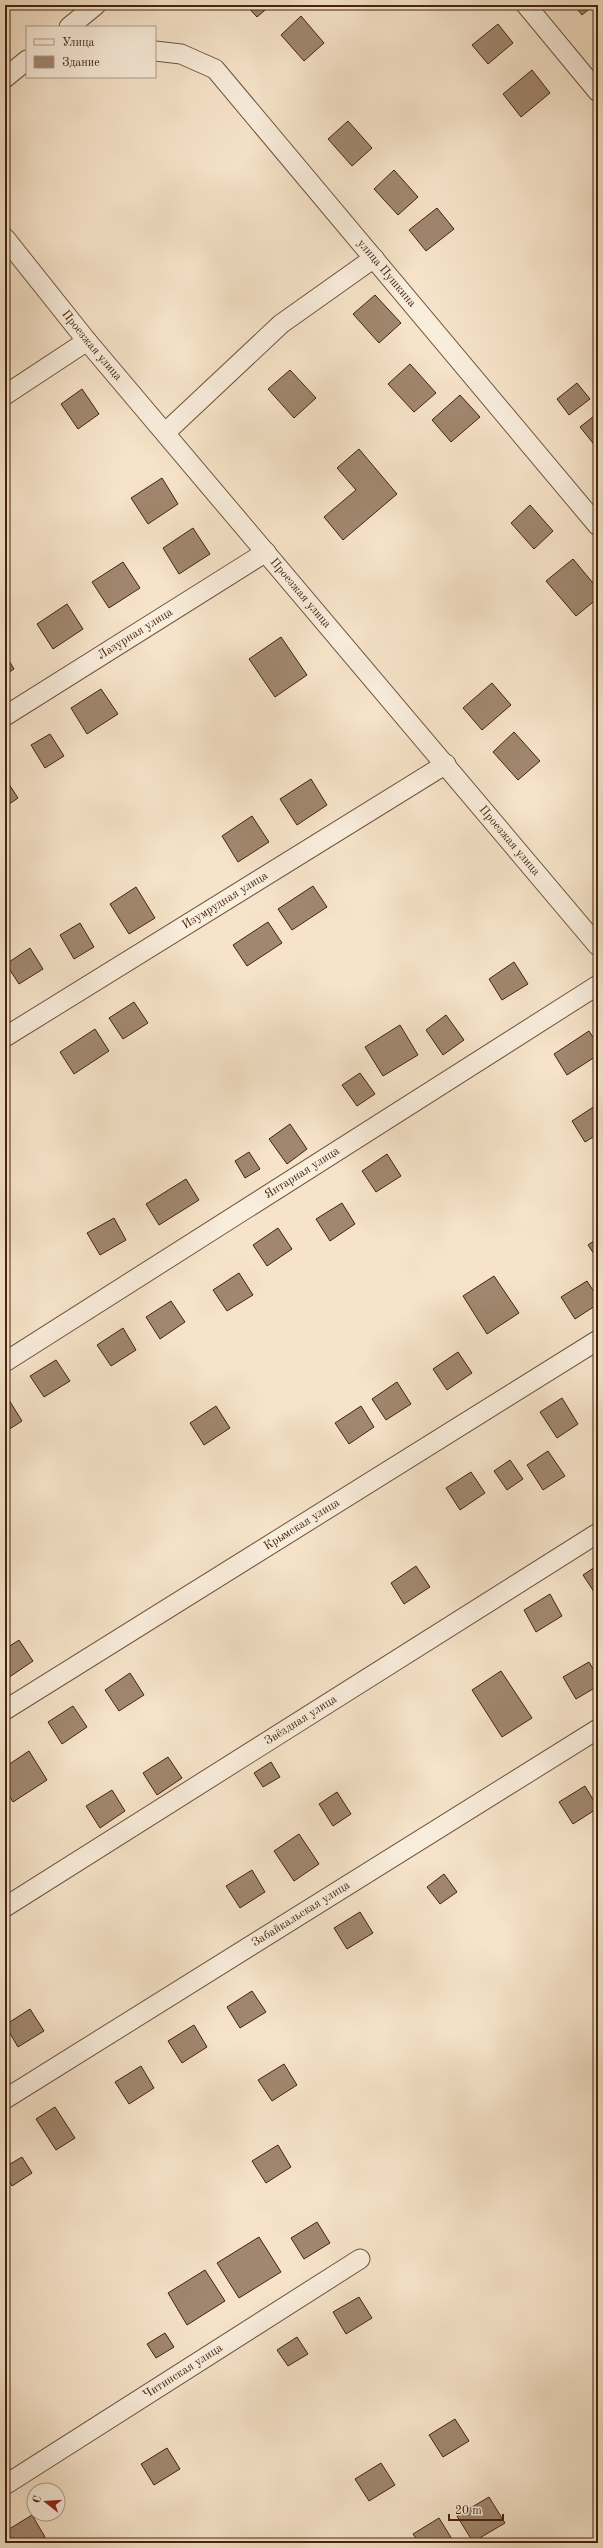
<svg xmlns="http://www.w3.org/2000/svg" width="603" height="2548" font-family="'Old Standard TT',serif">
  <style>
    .building { fill: #a1876f; stroke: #44240d }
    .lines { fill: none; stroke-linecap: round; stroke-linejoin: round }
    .minor-casing { stroke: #70543c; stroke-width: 21 }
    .minor { stroke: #f9eddc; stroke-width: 19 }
    .labels { text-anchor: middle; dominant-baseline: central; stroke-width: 3; stroke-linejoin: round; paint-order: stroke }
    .street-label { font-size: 12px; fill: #44240d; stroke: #f9eddc }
  </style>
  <rect width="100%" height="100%" fill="#f6e3c9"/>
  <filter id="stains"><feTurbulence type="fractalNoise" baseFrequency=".005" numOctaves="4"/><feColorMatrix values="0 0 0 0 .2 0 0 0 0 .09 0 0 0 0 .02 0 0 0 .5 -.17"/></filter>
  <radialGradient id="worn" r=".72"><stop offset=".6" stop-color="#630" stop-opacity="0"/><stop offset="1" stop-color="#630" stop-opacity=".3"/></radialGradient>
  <g class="building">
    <path d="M246 5H271L257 17Z"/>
    <path d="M574 5H594L582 15Z"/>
    <path d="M301 16 324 43 304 61 281 35Z"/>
    <path d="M498 24 513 43 488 64 472 45Z"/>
    <path d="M532 70 550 93 521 117 503 94Z"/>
    <path d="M348 121 372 148 352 166 328 139Z"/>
    <path d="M394 170 418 197 398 215 374 189Z"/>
    <path d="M437 208 454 229 426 251 409 230Z"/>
    <path d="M375 295 401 323 379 343 353 314Z"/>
    <path d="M410 364 436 393 414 412 388 384Z"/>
    <path d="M290 370 316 398 294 418 268 389Z"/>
    <path d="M577 383 590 399 569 415 557 399Z"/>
    <path d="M82 389 99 414 78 429 61 404Z"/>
    <path d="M460 395 480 417 451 442 432 420Z"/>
    <path d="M598 413V447L597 448 580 427Z"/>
    <path d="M359 449 397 494 343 540 324 517 356 490 337 468Z"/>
    <path d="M162 478 178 504 148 524 131 498Z"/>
    <path d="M530 505 553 531 534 549 511 523Z"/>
    <path d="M193 528 210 554 179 574 163 548Z"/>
    <path d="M573 559 598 589V598L576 616 546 581Z"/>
    <path d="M123 562 140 588 109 608 92 582Z"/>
    <path d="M67 604 83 629 53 649 37 624Z"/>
    <path d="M281 637 307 675 275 697 249 659Z"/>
    <path d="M5 654 14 669 5 675Z"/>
    <path d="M492 683 511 705 482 730 463 708Z"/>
    <path d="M101 689 118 714 87 734 71 708Z"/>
    <path d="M514 732 540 761 518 780 493 752Z"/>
    <path d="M50 734 64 756 45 768 31 745Z"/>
    <path d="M5 778 18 798 5 807Z"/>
    <path d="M311 779 327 805 297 825 280 799Z"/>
    <path d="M252 816 269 842 238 862 222 836Z"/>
    <path d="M313 886 327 907 292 930 278 909Z"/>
    <path d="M136 887 155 918 129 934 110 904Z"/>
    <path d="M268 922 282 943 247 966 233 945Z"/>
    <path d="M80 923 94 947 74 959 60 935Z"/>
    <path d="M30 948 43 969 19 984 6 964Z"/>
    <path d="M514 962 528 984 502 1000 489 979Z"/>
    <path d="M134 1002 148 1023 123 1039 109 1018Z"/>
    <path d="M446 1015 464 1040 443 1055 426 1030Z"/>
    <path d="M400 1025 418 1055 383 1076 365 1047Z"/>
    <path d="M95 1029 109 1051 74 1074 60 1052Z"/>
    <path d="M589 1031 598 1045V1055L567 1075 554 1054Z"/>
    <path d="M360 1073 375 1094 357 1106 342 1085Z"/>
    <path d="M598 1104V1134L585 1142 572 1121Z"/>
    <path d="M290 1124 307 1149 287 1164 269 1139Z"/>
    <path d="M249 1152 260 1169 245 1178 235 1161Z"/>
    <path d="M387 1154 401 1176 376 1192 362 1171Z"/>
    <path d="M186 1179 199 1200 159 1225 146 1204Z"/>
    <path d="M342 1203 355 1224 330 1241 316 1219Z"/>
    <path d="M114 1218 126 1240 100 1255 87 1233Z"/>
    <path d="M278 1228 292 1249 267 1266 253 1245Z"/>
    <path d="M598 1238V1260L588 1245Z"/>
    <path d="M239 1273 253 1295 227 1311 213 1290Z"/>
    <path d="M494 1276 519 1313 487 1334 463 1296Z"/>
    <path d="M587 1281 598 1298V1304L575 1319 561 1297Z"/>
    <path d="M171 1301 185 1322 160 1339 146 1317Z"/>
    <path d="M123 1328 136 1350 111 1366 97 1345Z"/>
    <path d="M458 1352 472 1373 447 1390 433 1369Z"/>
    <path d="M56 1360 70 1381 44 1397 30 1376Z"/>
    <path d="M397 1382 411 1404 386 1420 372 1399Z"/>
    <path d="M598 1389V1398L594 1392Z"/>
    <path d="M562 1398 578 1424 557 1438 540 1412Z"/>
    <path d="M9 1400 22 1421 5 1432V1402Z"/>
    <path d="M216 1406 230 1428 204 1445 190 1423Z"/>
    <path d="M361 1406 374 1427 349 1444 335 1423Z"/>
    <path d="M548 1451 565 1476 543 1490 527 1465Z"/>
    <path d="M510 1460 523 1479 507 1490 494 1471Z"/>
    <path d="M471 1472 485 1493 460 1510 446 1488Z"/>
    <path d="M598 1565V1598L583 1575Z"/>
    <path d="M416 1566 430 1587 404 1604 391 1583Z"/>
    <path d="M550 1594 562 1616 536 1632 524 1610Z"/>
    <path d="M19 1640 33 1661 8 1678 5 1674V1649Z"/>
    <path d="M589 1662 598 1677V1686L576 1699 563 1677Z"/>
    <path d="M501 1671 532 1718 502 1737 472 1690Z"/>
    <path d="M130 1673 144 1695 119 1711 105 1690Z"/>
    <path d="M73 1706 87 1727 62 1744 48 1722Z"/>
    <path d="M29 1751 47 1780 13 1802 5 1789V1767Z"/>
    <path d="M168 1757 182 1778 157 1795 143 1773Z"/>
    <path d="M271 1762 280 1777 263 1787 254 1773Z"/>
    <path d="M585 1786 598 1808 573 1824 559 1802Z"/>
    <path d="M112 1790 125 1811 100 1828 86 1806Z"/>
    <path d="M337 1792 351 1814 333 1826 319 1804Z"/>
    <path d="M299 1834 319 1864 294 1881 274 1851Z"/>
    <path d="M252 1870 265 1892 240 1908 226 1886Z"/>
    <path d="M444 1874 457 1892 440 1904 427 1887Z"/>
    <path d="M360 1912 373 1933 347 1949 334 1928Z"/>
    <path d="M252 1991 266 2012 240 2028 227 2007Z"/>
    <path d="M30 2009 44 2031 18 2047 5 2025Z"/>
    <path d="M194 2025 207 2047 182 2063 168 2041Z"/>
    <path d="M284 2064 297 2085 272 2101 258 2080Z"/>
    <path d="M141 2066 154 2088 129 2104 115 2082Z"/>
    <path d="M55 2107 75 2138 56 2150 36 2119Z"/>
    <path d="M278 2145 291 2167 266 2183 252 2161Z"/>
    <path d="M22 2157 32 2173 12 2186 5 2174V2167Z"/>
    <path d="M317 2222 330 2243 304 2259 291 2238Z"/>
    <path d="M259 2237 281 2272 239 2298 217 2263Z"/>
    <path d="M205 2270 225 2301 187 2325 168 2293Z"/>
    <path d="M359 2297 372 2318 346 2334 333 2312Z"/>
    <path d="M165 2333 174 2347 156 2358 147 2344Z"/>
    <path d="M297 2337 308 2354 288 2366 277 2350Z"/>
    <path d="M455 2419 469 2441 443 2457 429 2435Z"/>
    <path d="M167 2448 180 2469 154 2485 141 2464Z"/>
    <path d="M381 2463 395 2485 369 2501 355 2479Z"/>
    <path d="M489 2497 505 2523 473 2542 457 2516Z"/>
    <path d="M32 2515 45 2537 36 2543H14L6 2531Z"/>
    <path d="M439 2518 452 2539 446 2543H419L413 2534Z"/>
  </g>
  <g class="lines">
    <g class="minor-casing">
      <g id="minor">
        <path d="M526 5 598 92"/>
        <path d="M69 27 96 5"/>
        <path id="s1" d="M155 51 181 54 215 69 598 526"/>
        <path d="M5 78 27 60"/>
        <path id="s2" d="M5 238 87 341 598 946"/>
        <path d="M5 395 87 341"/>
        <path d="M166 432 281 324 374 258"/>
        <path id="s3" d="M5 716 266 552"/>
        <path id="s4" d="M5 1037 446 764"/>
        <path id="s5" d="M5 1362 598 985"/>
        <path id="s6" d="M5 1710 598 1340"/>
        <path id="s7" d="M5 1907 598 1533"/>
        <path id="s8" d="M5 2099 598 1729"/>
        <path id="s9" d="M5 2485 360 2259"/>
      </g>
    </g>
    <use href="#minor" class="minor"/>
  </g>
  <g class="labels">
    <g class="street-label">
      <text stroke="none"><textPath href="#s1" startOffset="330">улица Пушкина</textPath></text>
      <text stroke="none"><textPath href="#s2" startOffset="138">Проезжая улица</textPath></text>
      <text stroke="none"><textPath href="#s2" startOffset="462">Проезжая улица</textPath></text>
      <text stroke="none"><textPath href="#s3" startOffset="154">Лазурная улица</textPath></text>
      <text stroke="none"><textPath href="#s2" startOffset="786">Проезжая улица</textPath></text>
      <text stroke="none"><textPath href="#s4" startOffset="259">Изумрудная улица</textPath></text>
      <text stroke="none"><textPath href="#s5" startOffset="352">Янтарная улица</textPath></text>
      <text stroke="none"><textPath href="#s6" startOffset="350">Крымская улица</textPath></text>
      <text stroke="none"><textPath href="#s7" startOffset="350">Звёздная улица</textPath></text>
      <text stroke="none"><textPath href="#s8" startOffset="349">Забайкальская улица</textPath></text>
      <text stroke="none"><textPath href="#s9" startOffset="211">Читинская улица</textPath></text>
    </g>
  </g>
  <rect width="603" height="2548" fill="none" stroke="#f6e3c9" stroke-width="20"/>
  <rect x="6" y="6" width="591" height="2536" fill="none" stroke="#44240d" stroke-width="2"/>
  <rect x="10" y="10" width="583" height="2528" fill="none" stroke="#44240d"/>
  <rect x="26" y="26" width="130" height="52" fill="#f9eddc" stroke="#b19d89"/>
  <rect x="34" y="39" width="20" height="6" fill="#f9eddc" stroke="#b19d89"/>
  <text x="62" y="46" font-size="12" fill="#44240d">Улица</text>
  <rect x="34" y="56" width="20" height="12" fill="#a1876f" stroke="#b19d89"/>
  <text x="62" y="66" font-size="12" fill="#44240d">Здание</text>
  <g transform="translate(46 2502) rotate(287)"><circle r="19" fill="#f9eddc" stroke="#b19d89"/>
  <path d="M0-3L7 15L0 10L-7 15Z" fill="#8f2418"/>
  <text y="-6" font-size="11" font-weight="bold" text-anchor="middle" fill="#44240d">С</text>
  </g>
  <path d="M449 2514v6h54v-6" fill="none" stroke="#44240d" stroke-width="2"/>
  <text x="455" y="2514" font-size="12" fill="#44240d" stroke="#f9eddc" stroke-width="3" paint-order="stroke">20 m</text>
  <rect width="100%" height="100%" filter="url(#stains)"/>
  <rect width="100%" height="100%" fill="url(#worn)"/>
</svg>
